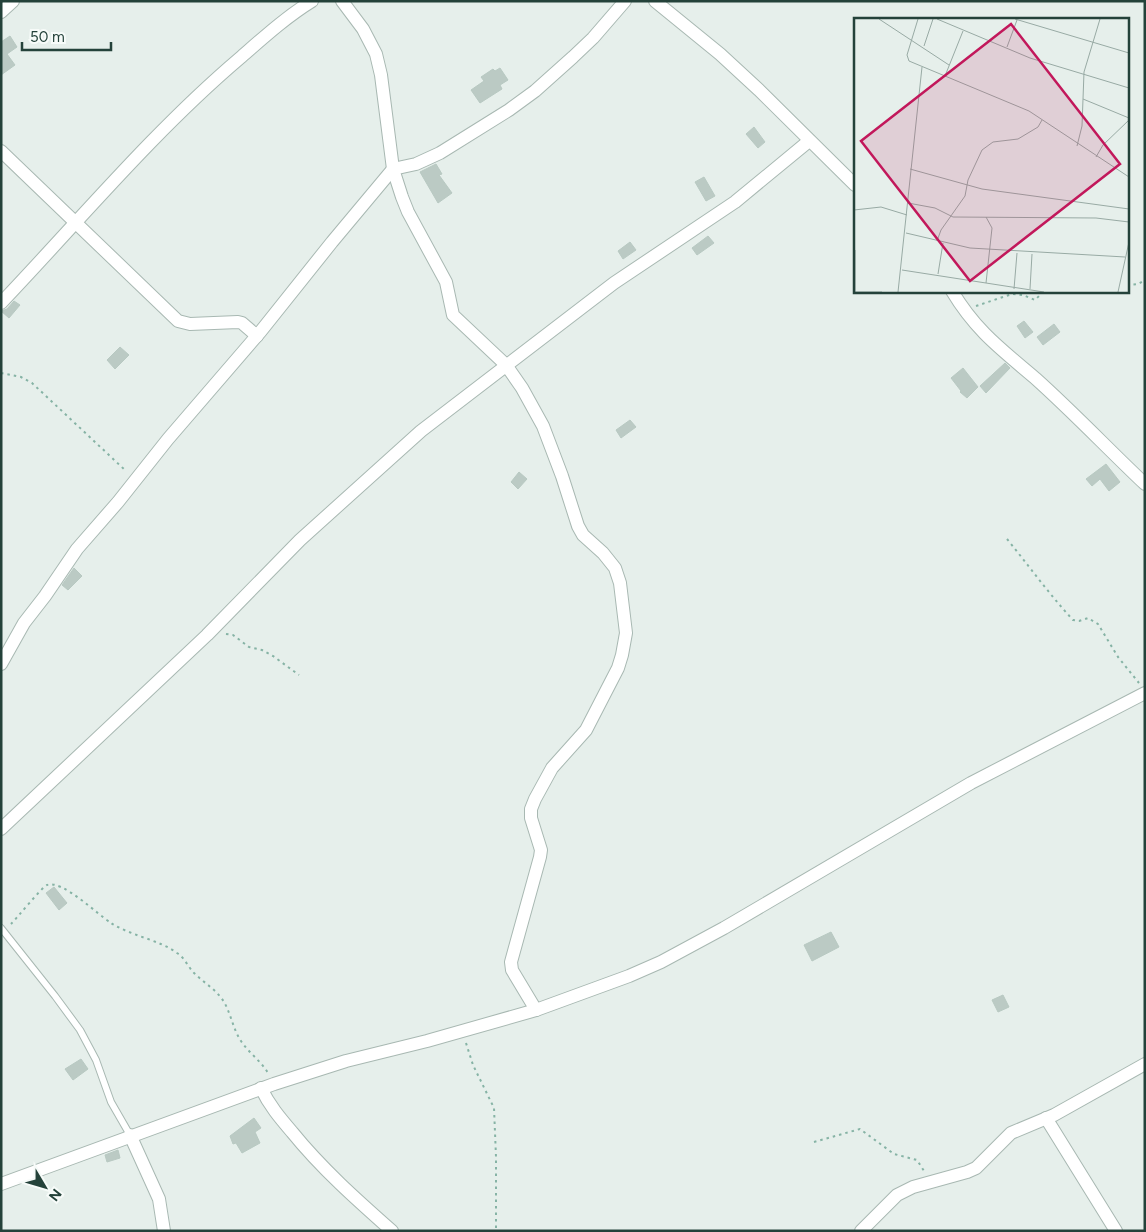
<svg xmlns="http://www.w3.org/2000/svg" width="1146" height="1232" font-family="Figtree,sans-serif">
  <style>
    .building { fill: #bbcac4; stroke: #b8c9c2 }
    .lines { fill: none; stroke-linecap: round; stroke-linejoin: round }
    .lane-casing { stroke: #a8b8b2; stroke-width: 8 }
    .street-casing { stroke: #a8b8b2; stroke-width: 14 }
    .path { stroke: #86b3a5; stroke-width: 2; stroke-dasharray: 2.5 4; stroke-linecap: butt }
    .lane { stroke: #fff; stroke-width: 6 }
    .street { stroke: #fff; stroke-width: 12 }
    .inset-road { fill: none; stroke: #98aaa4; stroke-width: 1 }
    .view { fill: #c2185b; fill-opacity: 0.15; stroke: #c2185b; stroke-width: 2.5 }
    .inset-edge { fill: none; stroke: #24423a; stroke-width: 2.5 }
  </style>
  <rect width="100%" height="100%" fill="#e6efeb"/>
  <g class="building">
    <path d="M10 36 17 47 7 54 15 65 1 75V42Z"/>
    <path d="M500 68 508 80 500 85 502 89 480 103 471 90 484 81 481 77 493 69 495 71Z"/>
    <path d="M754 127 765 142 758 148 746 134Z"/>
    <path d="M436 164 442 174 439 175 452 193 438 203 420 172Z"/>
    <path d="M704 177 715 196 706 201 695 182Z"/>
    <path d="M708 236 714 243 697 255 692 248Z"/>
    <path d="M630 242 636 250 623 259 618 251Z"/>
    <path d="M14 301 20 305 9 318 1 311 7 309Z"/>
    <path d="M1024 321 1033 332 1025 338 1017 326Z"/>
    <path d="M1054 324 1060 332 1043 345 1037 337Z"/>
    <path d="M120 347 129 355 115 369 107 360Z"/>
    <path d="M1005 363 1010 368 986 393 980 386Z"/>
    <path d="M963 368 978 387 967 398 960 392 961 391 951 378Z"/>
    <path d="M630 420 636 427 621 438 616 430Z"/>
    <path d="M1106 464 1120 482 1109 491 1100 479 1092 486 1086 479Z"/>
    <path d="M519 472 527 479 518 489 511 482Z"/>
    <path d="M74 568 82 576 68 590 62 585Z"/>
    <path d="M54 887 67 903 59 910 46 893Z"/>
    <path d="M831 932 839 947 812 961 804 945Z"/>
    <path d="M1003 995 1009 1007 998 1012 992 1000Z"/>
    <path d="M81 1059 88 1069 73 1080 65 1069Z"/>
    <path d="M254 1118 261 1128 255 1132 260 1143 242 1153 236 1143 233 1144 230 1136Z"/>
    <path d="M118 1150 120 1158 107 1162 105 1155Z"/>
  </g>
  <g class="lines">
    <g class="lane-casing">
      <path id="lane" d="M1 928 55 996 80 1030 96 1060 111 1102 130 1135"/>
    </g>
    <g class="street-casing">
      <g id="street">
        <path d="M342 1 363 29 376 54 381 75 393 169 402 197 408 212 446 282 453 315 506 365 522 388 543 426 562 476 578 526 583 535 603 553 615 568 620 583 626 633 622 655 618 668 586 730 552 768 535 799 531 809V818L541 850 540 857 511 962 512 970 536 1010"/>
        <path d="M655 1 720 54 759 90 855 185"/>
        <path d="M1 12 13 1"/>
        <path d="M1 151 178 321 190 324 238 322 242 323 257 336"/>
        <path d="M952 291C976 331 1001 349 1035 378 1073 412 1108 449 1145 484"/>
        <path d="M1 303C80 220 153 132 240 58 263 38 286 17 312 1"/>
        <path d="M1 664 24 623 45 596 77 549 118 502 168 439 261 331 332 242 393 169 416 164 440 153 509 110 535 91 573 57 593 38 625 1"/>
        <path d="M1 829 207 635 300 540 421 431 614 283 735 202 809 141"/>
        <path d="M261 1088C269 1105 280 1118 292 1132 322 1169 357 1200 392 1231"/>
        <path d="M1046 1118 1116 1231"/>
        <path d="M130 1135 159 1199 164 1231"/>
        <path d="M1 1184 274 1084 346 1061 427 1041 536 1010 629 976 661 962 724 928 971 783 1145 693"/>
        <path d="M861 1231 897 1195 913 1187 967 1172 976 1168 1011 1133 1054 1115 1145 1064"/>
      </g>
    </g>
    <g class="path">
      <path d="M1127 285 1138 284 1145 280"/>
      <path d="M976 306 1012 294 1023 295 1035 300 1044 291"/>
      <path d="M1 373 21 377 32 383 126 471"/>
      <path d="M1007 539C1029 566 1049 594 1073 620L1079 621 1088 618 1098 624 1118 657 1139 683"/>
      <path d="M226 634 233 635 249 647 262 650 273 656 299 675"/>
      <path d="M11 924C17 918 42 887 47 885 62 879 98 915 111 923 131 936 160 940 177 953 185 958 188 967 194 973 204 983 217 990 224 1002 231 1014 233 1029 241 1041 249 1053 261 1061 268 1073"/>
      <path d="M466 1043 473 1065 494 1108 496 1157V1231"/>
      <path d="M814 1142 860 1129 894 1154 917 1160 924 1171"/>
    </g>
    <use href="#lane" class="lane"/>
    <use href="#street" class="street"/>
  </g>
  <g transform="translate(854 18)">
    <rect width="275" height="275" fill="#e6efeb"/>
    <path class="inset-road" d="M25 1 95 47M64 1 53 37 55 43 175 93 275 159M83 1 176 40 275 70M161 1 275 35M70 28 79 1M153 29 163 2M91 58 109 13M229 81 275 100M223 128 228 108 230 54 246 1M242 139 249 127 275 102M56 151 128 171 275 191M54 185 81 190 99 199 242 200 275 204M0 192 27 189 53 197M52 215 116 230 271 239M83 223 87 212 111 178 114 162 128 132 139 124 164 121 184 109 188 102M1 232V274M48 252 190 274M84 256 89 225M132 265 138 210 132 199M160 271 163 235M176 271 178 236M1 274H28M44 274 68 49M264 274 275 224"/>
    <path class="view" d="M157 6 266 146 116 263 7 123Z"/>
    <rect width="275" height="275" class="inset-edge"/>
  </g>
  <rect width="1146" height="1232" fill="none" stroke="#24423a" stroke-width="5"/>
  <g transform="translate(45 1187) rotate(128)" stroke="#f7fbf9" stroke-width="4" paint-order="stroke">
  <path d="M0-4L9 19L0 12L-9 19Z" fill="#24423a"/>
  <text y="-8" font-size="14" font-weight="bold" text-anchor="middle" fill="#24423a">N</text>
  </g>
  <path d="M22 42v8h89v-8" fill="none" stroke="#24423a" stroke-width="2.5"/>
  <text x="30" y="42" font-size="15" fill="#24423a" stroke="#f7fbf9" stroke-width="4" paint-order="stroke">50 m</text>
</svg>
